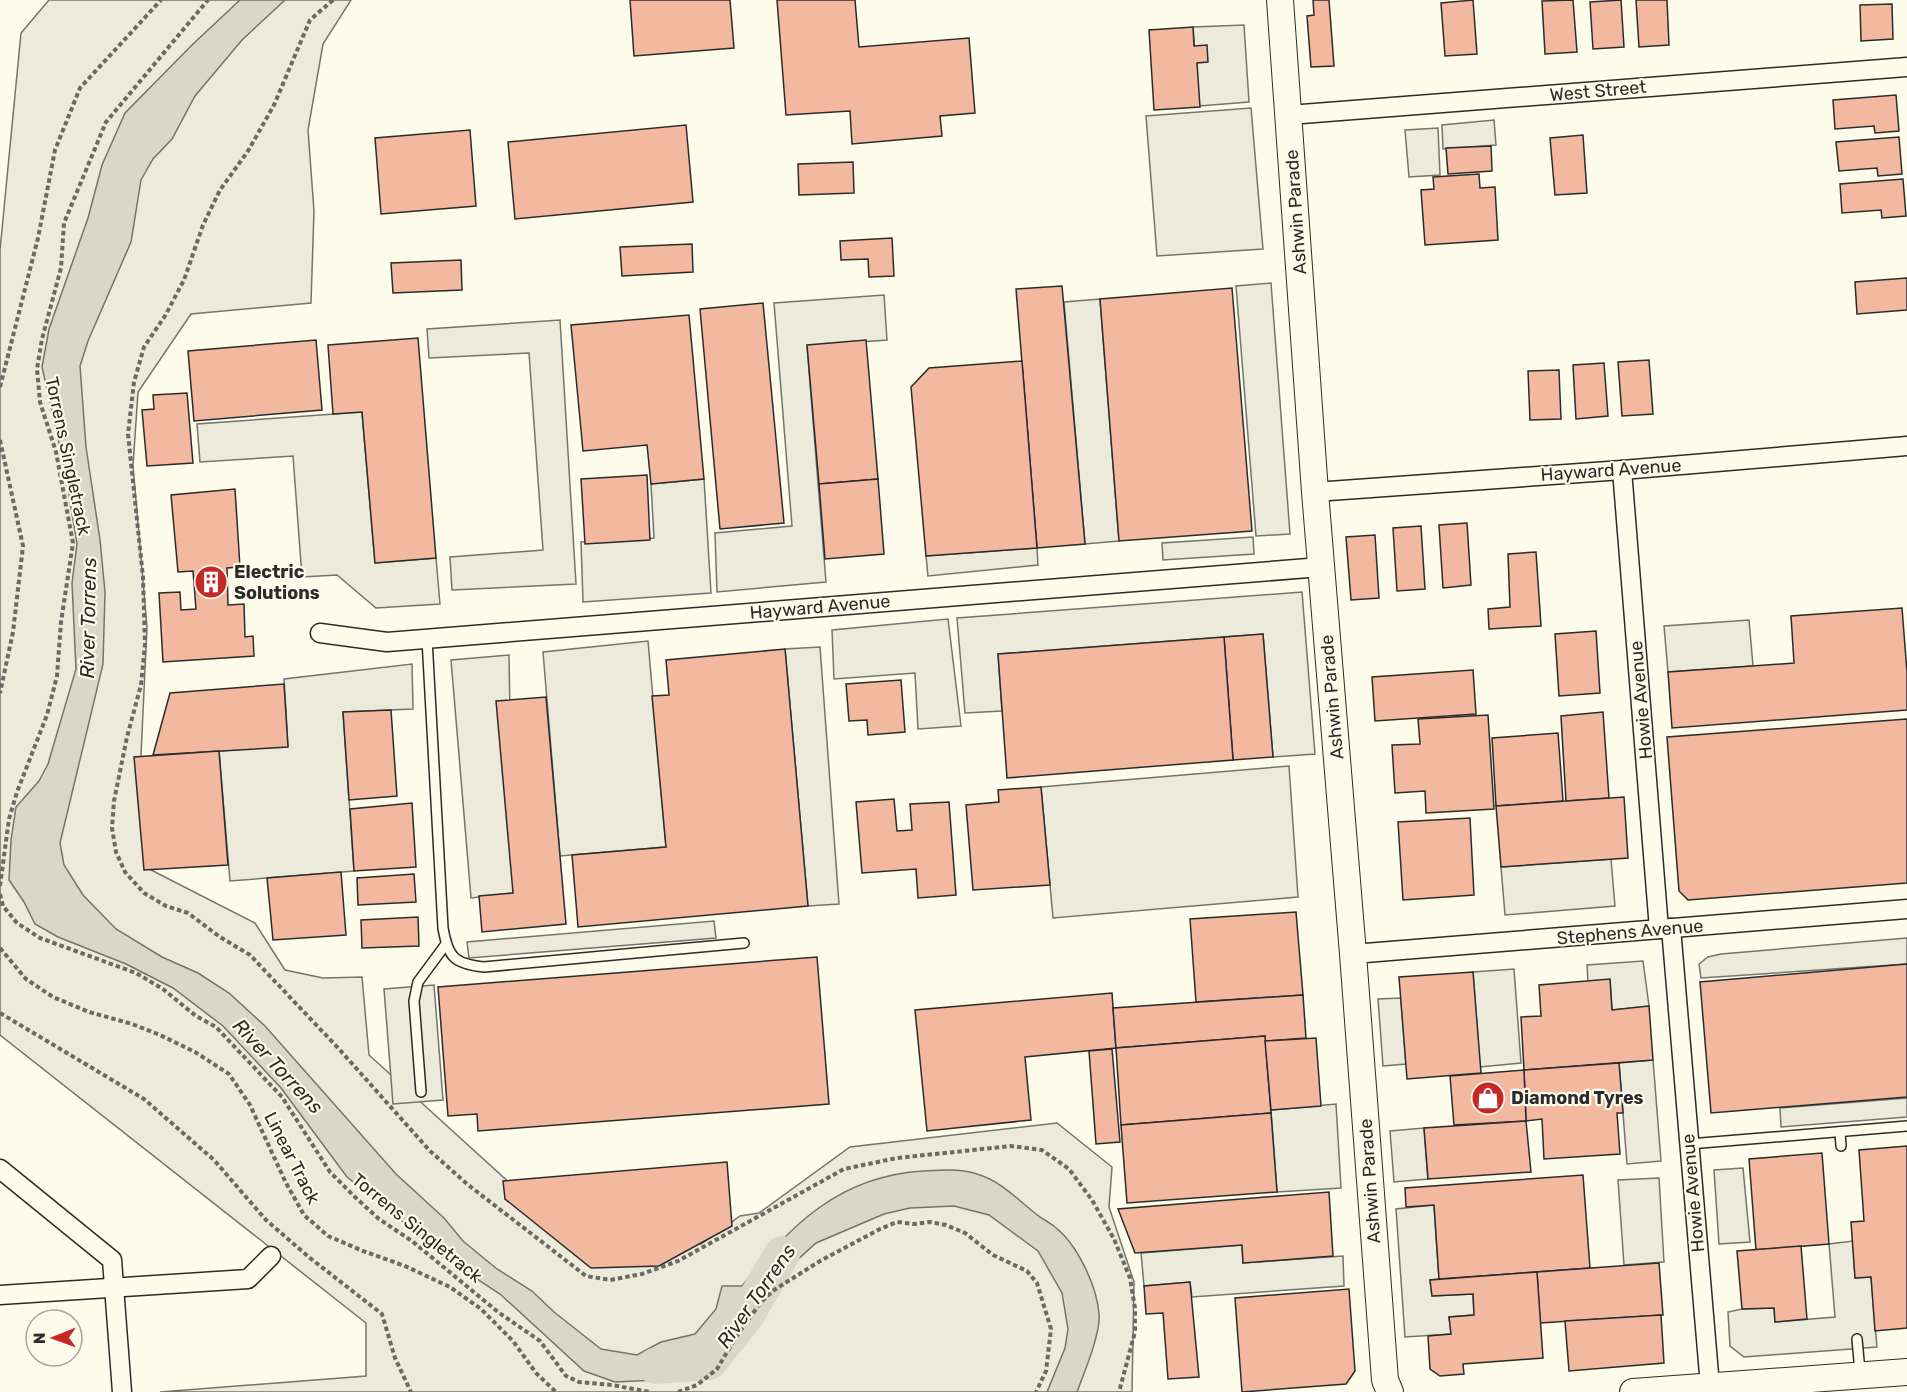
<svg xmlns="http://www.w3.org/2000/svg" width="1907" height="1392" font-family="Rubik,sans-serif">
  <style>
    .green { fill: #ecebdb; stroke: #74746e; stroke-width: 1.5 }
    .parking { fill: #eceadb; stroke: #74746e; stroke-width: 1.5 }
    .water { fill: #d8d7c9; stroke: #74746e; stroke-width: 1.5 }
    .lines { fill: none; stroke-linecap: round; stroke-linejoin: round }
    .river { stroke: #d8d7c9; stroke-width: 36 }
    .building { fill: #f2b8a0; stroke: #2b2b2b; stroke-width: 1.5 }
    .lane-casing { stroke: #2b2b2b; stroke-width: 12 }
    .street-casing { stroke: #2b2b2b; stroke-width: 21 }
    .secondary-casing { stroke: #2b2b2b; stroke-width: 28 }
    .path { stroke: #6a6964; stroke-width: 4; stroke-dasharray: 4.5 3; stroke-linecap: butt }
    .lane { stroke: #fdfbea; stroke-width: 9 }
    .street { stroke: #fdfbea; stroke-width: 18 }
    .secondary { stroke: #fdfbea; stroke-width: 26 }
    .labels { text-anchor: middle; dominant-baseline: central; stroke-width: 4.5; stroke-linejoin: round; paint-order: stroke }
    .street-label { font-size: 18px; fill: #2b2b2b; stroke: #fdfbea }
    .poi-label { font-size: 18px; font-weight: bold; fill: #2b2b2b; stroke: #fdfbea; text-anchor: start }
    .water-label { font-size: 20px; font-style: italic; fill: #2b2b2b; stroke: #fdfbea }
  </style>
  <rect width="100%" height="100%" fill="#fdfbea"/>
  <path class="green" d="M49 0H351L323 44 308 130 314 211 311 303 191 314 138 392 133 466 147 627 140 776 151 870 255 923 285 970 323 978 362 977 369 1055 590 1256 701 1244 740 1216 759 1213 850 1147 1057 1123 1112 1167 1109 1207 1134 1282 1132 1392H160L366 1376V1323L0 1035V250L21 33Z"/>
  <g class="parking">
    <path d="M1244 25 1249 102 1199 106 1193 27Z"/>
    <path d="M1251 108 1263 249 1157 256 1146 116Z"/>
    <path d="M1494 120 1496 145 1443 149 1442 125Z"/>
    <path d="M1438 128 1440 175 1409 177 1405 130Z"/>
    <path d="M1271 283 1290 534 1256 536 1236 286Z"/>
    <path d="M884 295 887 340 807 346 826 582 717 592 715 533 792 526 774 303Z"/>
    <path d="M1100 299 1119 541 1085 544 1064 302Z"/>
    <path d="M560 320 576 584 452 590 450 557 543 550 529 353 429 358 427 329Z"/>
    <path d="M362 412 375 563 436 558 440 604 376 608 337 575 302 577 293 456 200 462 197 424Z"/>
    <path d="M704 479 711 593 583 602 581 542 654 538 651 484Z"/>
    <path d="M1253 537 1254 554 1163 560 1162 543Z"/>
    <path d="M1037 548 1038 565 928 576 926 556Z"/>
    <path d="M1302 592 1315 754 1273 757 1263 634 998 654 1002 711 965 713 957 618Z"/>
    <path d="M948 619 961 726 918 729 915 673 834 679 832 630Z"/>
    <path d="M1749 620 1753 666 1668 672 1664 626Z"/>
    <path d="M648 641 666 847 560 856 543 652Z"/>
    <path d="M820 647 839 904 808 906 785 649Z"/>
    <path d="M509 655 513 893 471 898 451 660Z"/>
    <path d="M412 664 413 709 343 712 354 871 230 881 219 751 288 746 284 679Z"/>
    <path d="M1289 766 1298 897 1053 918 1041 787Z"/>
    <path d="M1611 859 1615 906 1505 915 1501 867Z"/>
    <path d="M714 921 716 938 469 958 467 942Z"/>
    <path d="M1907 938V964L1701 978 1699 964 1708 957 1721 954Z"/>
    <path d="M1643 961 1649 1006 1612 1010 1610 980 1588 981 1587 965Z"/>
    <path d="M1514 969 1521 1063 1480 1067 1473 972Z"/>
    <path d="M434 985 443 1100 393 1104 384 989Z"/>
    <path d="M1401 998 1406 1064 1383 1066 1378 999Z"/>
    <path d="M1653 1060 1661 1161 1627 1164 1619 1063Z"/>
    <path d="M1907 1098V1117L1781 1127 1780 1108Z"/>
    <path d="M1336 1104 1341 1188 1277 1192 1271 1110Z"/>
    <path d="M1424 1128 1428 1179 1394 1182 1390 1131Z"/>
    <path d="M1743 1168 1750 1242 1719 1244 1714 1170Z"/>
    <path d="M1659 1178 1664 1262 1624 1265 1618 1180Z"/>
    <path d="M1434 1205 1439 1279 1430 1280 1432 1296 1473 1294 1474 1315 1449 1317 1451 1334 1405 1337 1396 1209Z"/>
    <path d="M1853 1241 1855 1278 1871 1277 1877 1347 1744 1357 1730 1346 1728 1312 1742 1309 1774 1308 1775 1322 1835 1317 1829 1244Z"/>
    <path d="M1242 1245 1243 1263 1343 1256 1344 1286 1192 1297 1190 1282 1144 1286 1141 1253Z"/>
  </g>
  <path class="water" d="M240 0H285L242 40 195 96 172 139 153 159 141 180 131 242 88 341 80 366 86 447 100 540 105 592 103 664 60 843 64 865 83 895 116 929 162 957 198 973 229 993 265 1026 396 1174 444 1218 463 1241 497 1269 532 1291 554 1312 601 1349 637 1355 661 1342 695 1334 716 1309 722 1286H742C791 1225 839 1176 923 1171 940 1170 960 1168 977 1174 1001 1181 1017 1199 1036 1214 1042 1219 1049 1222 1055 1227 1077 1244 1097 1286 1099 1314 1101 1333 1084 1373 1077 1392H1047L1065 1348 1068 1329 1062 1293 1038 1251 989 1215 954 1206 910 1208 884 1214 816 1243 747 1306 699 1368 679 1379 615 1382 584 1371 500 1294 437 1253 393 1213 347 1177 281 1088 223 1026 173 988 126 964 58 937 35 924 24 902 9 880 11 840 16 807 39 781 48 764 76 669 72 583 77 544 64 465 42 367 49 329 88 218 102 165 125 113 193 44Z"/>
  <g class="lines">
    <path class="river" d="M655 1366 709 1362 746 1316 782 1254"/>
  </g>
  <g class="building">
    <path d="M630 0H730L734 48 634 56Z"/>
    <path d="M777 0H855L859 47 969 38 975 113 940 116 942 136 852 144 850 111 786 115Z"/>
    <path d="M1313 0H1329L1334 66 1311 67 1307 16 1314 15Z"/>
    <path d="M1473 0 1477 54 1445 56 1441 3Z"/>
    <path d="M1573 0 1577 52 1545 54 1542 1Z"/>
    <path d="M1621 0 1624 47 1593 49 1590 2Z"/>
    <path d="M1636 0H1667L1669 45 1639 47Z"/>
    <path d="M1892 4 1893 39 1861 41 1860 5Z"/>
    <path d="M1193 27 1194 46 1207 45 1208 62 1197 63 1200 107 1154 110 1149 30Z"/>
    <path d="M1896 95 1899 131 1875 133 1874 126 1835 129 1833 100Z"/>
    <path d="M686 125 693 202 515 219 508 142Z"/>
    <path d="M470 130 476 206 381 214 375 138Z"/>
    <path d="M1583 135 1587 193 1555 195 1550 138Z"/>
    <path d="M1899 137 1902 174 1878 176 1877 168 1839 171 1836 142Z"/>
    <path d="M1491 146 1492 171 1448 174 1446 148Z"/>
    <path d="M853 162 854 193 799 195 798 164Z"/>
    <path d="M1479 174 1480 188 1495 187 1498 240 1425 245 1421 190 1434 189 1433 177Z"/>
    <path d="M1903 179 1906 216 1882 218 1881 210 1842 213 1840 184Z"/>
    <path d="M892 238 894 276 869 277 868 259 841 260 840 241Z"/>
    <path d="M692 244 693 272 622 276 620 247Z"/>
    <path d="M461 260 462 290 393 293 391 263Z"/>
    <path d="M1907 278V310L1857 314 1855 282Z"/>
    <path d="M1062 286 1085 544 1037 548 1016 289Z"/>
    <path d="M1232 288 1252 531 1119 541 1100 299Z"/>
    <path d="M763 303 784 523 720 529 700 309Z"/>
    <path d="M689 315 704 479 651 484 647 445 583 451 571 325Z"/>
    <path d="M418 338 436 558 375 563 362 412 333 414 328 345Z"/>
    <path d="M316 340 322 410 194 421 188 351Z"/>
    <path d="M866 340 878 479 819 484 807 345Z"/>
    <path d="M1649 360 1653 414 1622 416 1618 362Z"/>
    <path d="M1022 361 1037 548 926 556 911 387 929 368Z"/>
    <path d="M1604 363 1608 416 1576 419 1573 365Z"/>
    <path d="M1559 370 1561 419 1530 420 1528 371Z"/>
    <path d="M187 393 193 463 147 466 142 410 154 409 153 395Z"/>
    <path d="M647 475 650 540 585 544 581 479Z"/>
    <path d="M878 479 884 554 825 559 819 484Z"/>
    <path d="M235 489 240 567 227 568 228 605 244 604 245 637 253 636 254 656 163 662 159 593 180 592 181 610 196 609 193 571 178 572 171 495Z"/>
    <path d="M1467 523 1471 585 1443 588 1439 525Z"/>
    <path d="M1421 526 1425 589 1397 591 1393 528Z"/>
    <path d="M1375 535 1379 598 1351 600 1346 537Z"/>
    <path d="M1536 552 1541 626 1489 629 1488 609 1510 607 1508 554Z"/>
    <path d="M1902 608 1907 672V710L1672 728 1668 672 1794 663 1791 616Z"/>
    <path d="M1596 631 1600 693 1559 696 1555 634Z"/>
    <path d="M1263 634 1273 757 1233 760 1224 637Z"/>
    <path d="M1224 637 1233 760 1007 778 998 654Z"/>
    <path d="M785 649 808 906 578 927 572 855 666 847 652 696 669 695 666 660Z"/>
    <path d="M1473 670 1476 714 1375 721 1372 677Z"/>
    <path d="M901 680 905 732 868 735 867 720 849 721 846 684Z"/>
    <path d="M284 684 288 747 153 755 170 693Z"/>
    <path d="M546 697 566 924 482 932 479 896 513 893 496 701Z"/>
    <path d="M391 710 397 796 349 800 343 712Z"/>
    <path d="M1603 712 1609 798 1566 801 1561 716Z"/>
    <path d="M1488 715 1494 809 1426 813 1425 791 1395 793 1392 745 1420 744 1418 719Z"/>
    <path d="M1907 719V883L1688 900 1679 891 1667 737Z"/>
    <path d="M1558 733 1563 801 1496 806 1492 738Z"/>
    <path d="M219 751 228 865 144 870 134 757Z"/>
    <path d="M1041 787 1050 885 973 890 966 805 999 802 998 790Z"/>
    <path d="M1624 797 1628 858 1501 867 1496 806Z"/>
    <path d="M894 799 897 831 912 830 910 804 949 802 956 895 918 898 916 869 862 873 856 802Z"/>
    <path d="M412 803 416 867 354 871 350 809Z"/>
    <path d="M1470 818 1474 895 1403 900 1398 822Z"/>
    <path d="M341 872 346 935 273 940 267 878Z"/>
    <path d="M414 874 416 902 358 905 357 878Z"/>
    <path d="M1296 912 1303 995 1196 1002 1190 919Z"/>
    <path d="M418 917 419 946 362 948 361 920Z"/>
    <path d="M817 957 829 1104 478 1131 477 1114 448 1116 438 987Z"/>
    <path d="M1907 964V1097L1711 1113 1700 982Z"/>
    <path d="M1473 972 1481 1073 1407 1079 1399 977Z"/>
    <path d="M1610 979 1612 1010 1649 1006 1653 1060 1524 1070 1521 1017 1541 1016 1539 985Z"/>
    <path d="M1112 993 1116 1048 1025 1057 1031 1120 927 1131 915 1010Z"/>
    <path d="M1303 995 1306 1038 1265 1041V1036L1116 1048 1113 1008Z"/>
    <path d="M1265 1036 1271 1113 1121 1125 1116 1048Z"/>
    <path d="M1316 1038 1321 1106 1271 1110 1265 1041Z"/>
    <path d="M1112 1049 1120 1142 1096 1144 1089 1051Z"/>
    <path d="M1619 1063 1623 1113H1617L1620 1154 1544 1159 1542 1119 1526 1121 1524 1070Z"/>
    <path d="M1524 1070 1526 1121 1454 1125 1450 1076Z"/>
    <path d="M1271 1113 1277 1192 1127 1203 1121 1125Z"/>
    <path d="M1526 1121 1531 1172 1428 1179 1424 1128Z"/>
    <path d="M1907 1146V1328L1875 1331 1871 1277 1855 1278 1851 1222 1864 1221 1859 1150Z"/>
    <path d="M1822 1153 1829 1244 1756 1250 1749 1159Z"/>
    <path d="M727 1162 732 1226 659 1266 591 1268 505 1199 503 1181Z"/>
    <path d="M1583 1175 1590 1268 1439 1279 1434 1205 1406 1207 1405 1188Z"/>
    <path d="M1329 1192 1333 1256 1243 1263 1242 1245 1135 1253 1118 1209Z"/>
    <path d="M1801 1246 1807 1319 1775 1322 1774 1308 1742 1309 1737 1251Z"/>
    <path d="M1659 1263 1663 1315 1540 1323 1537 1272Z"/>
    <path d="M1537 1272 1543 1358 1463 1364 1464 1374 1440 1376 1430 1369 1428 1336 1451 1334 1449 1317 1474 1315 1473 1294 1432 1296 1430 1280Z"/>
    <path d="M1190 1282 1199 1377 1168 1379 1163 1313 1146 1314 1144 1286Z"/>
    <path d="M1349 1289 1355 1371 1346 1384 1242 1392 1235 1298Z"/>
    <path d="M1661 1315 1664 1363 1569 1371 1565 1321Z"/>
  </g>
  <g class="lines">
    <g class="lane-casing">
      <g id="lane">
        <path d="M427 639 443 928C448 957 454 964 484 967L744 943"/>
        <path d="M421 1092 414 1001 418 982 446 944"/>
        <path d="M1840 1132 1841 1146"/>
        <path d="M1689 1144 1907 1126"/>
        <path d="M1857 1339 1860 1372"/>
      </g>
    </g>
    <g class="street-casing">
      <g id="street">
        <path d="M1289 115 1907 67"/>
        <path d="M1622 470 1659 929"/>
        <path d="M1315 492 1622 470 1907 446"/>
        <path d="M320 633 387 642 1321 567"/>
        <path d="M1671 928 1710 1386"/>
        <path d="M1353 954 1907 909"/>
        <path d="M0 1169 112 1260 122 1392"/>
        <path d="M0 1295 248 1279 271 1256"/>
      </g>
    </g>
    <g class="secondary-casing">
      <g id="secondary">
        <path d="M1280 0 1315 492 1353 954 1385 1380 1390 1392"/>
        <path d="M1633 1392 1907 1372"/>
      </g>
    </g>
    <g class="path">
      <path d="M333 0 310 20 274 105 248 151 220 190 203 225 184 280 165 316 144 347 134 382 128 434 143 577 145 644 141 685 127 737 114 801 112 828 116 852 125 872 144 893 166 906 188 913 220 937 250 955 339 1049 430 1151 467 1184 586 1276 610 1280 642 1274 678 1261 844 1169 897 1158 1011 1146 1042 1150 1069 1169 1092 1200 1114 1239 1130 1278 1135 1308V1332L1119 1392"/>
      <path d="M0 387 38 238 55 150 80 88 161 0"/>
      <path d="M0 440 23 546 13 632 0 693"/>
      <path d="M0 886 9 819 17 792 47 715 57 676 61 622 73 543 56 452 40 402 37 369 42 339 61 268 64 223 106 122 208 0"/>
      <path d="M0 894 3 906 17 923 40 938 136 973 163 989 196 1016 216 1027 282 1097 330 1172 356 1198 379 1219 412 1241 498 1312 540 1341 566 1376 579 1382 612 1385 650 1392"/>
      <path d="M0 948 26 979 53 997 89 1012 132 1024 160 1035 195 1052 229 1074 250 1105 286 1183 304 1215 328 1236 363 1251 405 1266 450 1287 481 1309 513 1341 536 1373 556 1392"/>
      <path d="M0 1013 144 1099 214 1160 266 1220 310 1258 382 1314 395 1358 411 1392"/>
      <path d="M678 1392 697 1385 717 1369 736 1337 761 1302 774 1290 820 1261 880 1229 897 1222 914 1224 930 1222 946 1225 965 1233 993 1255 1027 1271 1037 1283 1051 1329 1046 1371 1036 1392"/>
    </g>
    <use href="#lane" class="lane"/>
    <use href="#street" class="street"/>
    <use href="#secondary" class="secondary"/>
  </g>
  <defs>
    <g id="building-disc" transform="scale(1.725)"><circle r="9.5" fill="#c62828" stroke="#fdfbea"/><path d="M-4-6H4V6H1V3H-1V6H-4ZM-2.5-4.3h1.7v1.8h-1.7ZM.8-4.3h1.7v1.8H.8ZM-2.5-1h1.7V.8h-1.7ZM.8-1h1.7V.8H.8Z" fill="#fff"/></g>
    <g id="shop-disc" transform="scale(1.725)"><circle r="9.5" fill="#c62828" stroke="#fdfbea"/><path d="M-5-2.5h2.3a2.7 3.5 0 0 1 5.4 0H5L5.5 6h-11ZM-1.5-2.5h3a1.5 2.3 0 0 0-3 0Z" fill="#fff"/></g>
  </defs>
  <g fill-rule="evenodd">
    <use href="#building-disc" x="211" y="582"/>
    <use href="#shop-disc" x="1488" y="1098"/>
  </g>
  <g class="labels">
    <g class="street-label">
      <text transform="translate(1598 91) rotate(-5)">West Street</text>
      <text transform="translate(1296 212) rotate(-94)">Ashwin Parade</text>
      <text transform="translate(68 456) rotate(78)">Torrens Singletrack</text>
      <text transform="translate(1611 470) rotate(-4)">Hayward Avenue</text>
      <text transform="translate(820 607) rotate(-5)">Hayward Avenue</text>
      <text transform="translate(1332 697) rotate(-95)">Ashwin Parade</text>
      <text transform="translate(1641 700) rotate(-95)">Howie Avenue</text>
      <text transform="translate(1630 932) rotate(-5)">Stephens Avenue</text>
      <text transform="translate(292 1158) rotate(63)">Linear Track</text>
      <text transform="translate(1370 1181) rotate(-94)">Ashwin Parade</text>
      <text transform="translate(1693 1193) rotate(-95)">Howie Avenue</text>
      <text transform="translate(417 1228) rotate(39)">Torrens Singletrack</text>
    </g>
    <g class="poi-label">
      <text x="234" y="572">Electric<tspan x="234" dy="21">Solutions</tspan></text>
      <text x="1511" y="1098">Diamond Tyres</text>
    </g>
    <g class="water-label">
      <text transform="translate(88 618) rotate(-89)">River Torrens</text>
      <text transform="translate(278 1066) rotate(47)">River Torrens</text>
      <text transform="translate(756 1296) rotate(-55)">River Torrens</text>
    </g>
  </g>
  <g transform="translate(54 1338) rotate(269)"><circle r="28" fill="#fdfbea" stroke="#a9a89e" stroke-width="1.5"/>
  <path d="M0-4.5L10 22L0 15L-10 22Z" fill="#c62828"/>
  <text y="-9" font-size="16" font-weight="bold" text-anchor="middle" fill="#2b2b2b">N</text>
  </g>
</svg>
